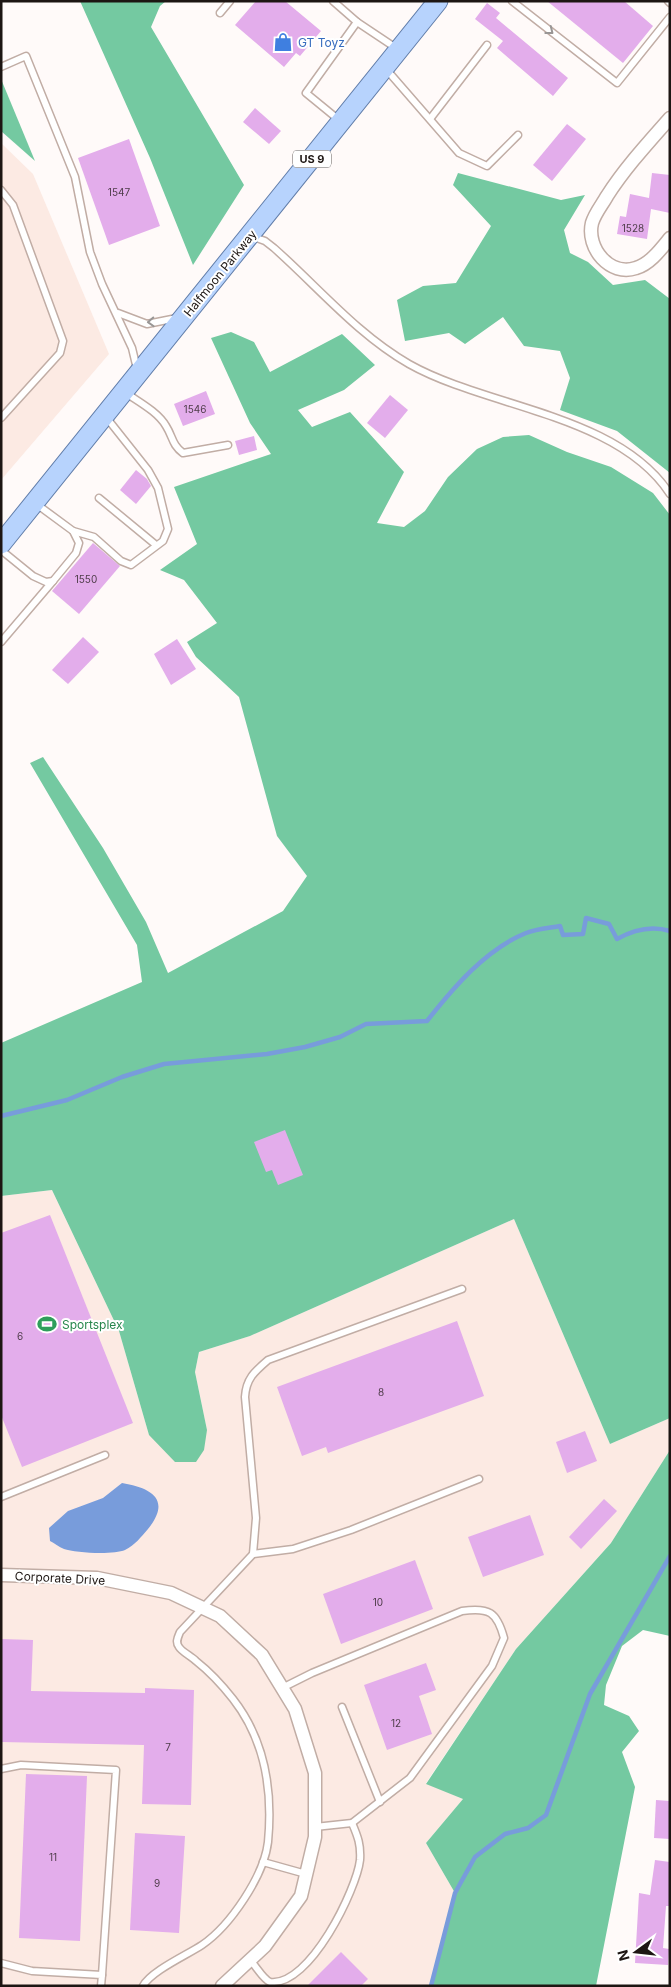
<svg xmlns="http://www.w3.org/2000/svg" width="671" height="1987" font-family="Inter,sans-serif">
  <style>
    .built { fill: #fceae3 }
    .forest { fill: #74c9a1 }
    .water { fill: #789cdb }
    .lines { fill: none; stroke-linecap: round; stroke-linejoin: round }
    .stream { stroke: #789cdb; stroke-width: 4.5 }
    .building { fill: #e3adeb }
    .service-casing { stroke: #c1ada5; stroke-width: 9 }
    .minor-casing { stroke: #c1ada5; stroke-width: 15 }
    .primary-casing { stroke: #627eaa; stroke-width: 21 }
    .service { stroke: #fff; stroke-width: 6 }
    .minor { stroke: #fff; stroke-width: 12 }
    .primary { stroke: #b7d3fd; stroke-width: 19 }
    .oneway { stroke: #999695 }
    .labels { text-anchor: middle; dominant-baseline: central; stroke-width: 4; stroke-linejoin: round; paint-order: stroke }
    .number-label { font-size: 10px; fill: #4e3c49 }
    .shield { fill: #fff; stroke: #615c5a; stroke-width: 1 }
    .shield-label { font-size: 11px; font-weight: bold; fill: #1d1613 }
    .shop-label { font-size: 12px; fill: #366cbe; stroke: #fff; text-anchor: start }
    .street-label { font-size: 12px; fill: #1d1613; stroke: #fff }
    .leisure-label { font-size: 12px; fill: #27864d; stroke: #fff; text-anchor: start }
  </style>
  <rect width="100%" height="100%" fill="#fffaf9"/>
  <g class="built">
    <path d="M1 143 33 174 109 354 1 480Z"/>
    <path d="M52 1190 119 1331 149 1435 207 1430 195 1372 199 1352 250 1336 514 1219 610 1444 670 1418V1450L611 1543 516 1649 426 1783 463 1799 426 1843 455 1893 431 1986H1V1196Z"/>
  </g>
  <g class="forest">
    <path d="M80 1H166L160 6 151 27 244 185 193 265 150 158Z"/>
    <path d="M1 79 35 161 1 131Z"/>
    <path d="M458 173 561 200 585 195 564 230 570 253 588 262 613 285 645 280 670 299V473L617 431 560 410 570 378 560 351 524 346 503 317 465 344 449 333 405 341 397 300 423 286 456 283 491 226 453 185Z"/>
    <path d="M231 332 254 342 270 372 342 334 375 365 344 390 298 410 312 427 350 412 404 472 377 523 404 527 425 511 448 477 477 449 503 437 529 435 567 452 611 467 653 493 670 515V1418L610 1444 514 1219 250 1336 199 1352 195 1372 207 1430 204 1450 196 1462H175L149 1435 119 1331 52 1190 1 1196V1043L142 982 137 945 30 763 43 757 103 848 146 922 168 973 283 911 307 876 277 836 239 697 196 657 187 642 217 623 184 580 160 570 197 544 174 487 271 454 250 423 211 338Z"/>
    <path d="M670 1450V1636L643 1630 622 1646 606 1685 604 1705 629 1716 639 1731 622 1752 635 1787 596 1986H431L455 1893 426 1843 463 1799 426 1784 516 1649 611 1543Z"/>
  </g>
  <path class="water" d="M122 1483C151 1488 172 1499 148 1529 141 1537 135 1545 125 1550 114 1555 75 1553 64 1549 59 1547 54 1543 50 1541L49 1528 68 1511 103 1498Z"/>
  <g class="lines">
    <g class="stream">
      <path d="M1 1116 67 1100 122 1077 164 1064 267 1054 305 1047 340 1037 366 1024 427 1021C453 988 486 949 526 933 536 929 549 928 560 926L563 935 583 934 586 918 609 924 617 939C633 930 651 925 670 931"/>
      <path d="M431 1986 455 1893 475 1857 505 1834 528 1828 546 1815 590 1694 670 1556"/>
    </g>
  </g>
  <g class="building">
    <path d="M256 1H285L321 31 300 56 296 53 284 67 235 25Z"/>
    <path d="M547 1H624L653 26 623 63Z"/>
    <path d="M487 3 500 13 496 18 568 78 553 96 497 48 503 41 475 19Z"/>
    <path d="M255 108 281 131 269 144 243 122Z"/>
    <path d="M567 124 586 139 552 181 533 165Z"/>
    <path d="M129 139 160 226 109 245 78 158Z"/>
    <path d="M652 173 670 175V213L651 209 647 239 617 234 620 216 626 217 630 194 649 198Z"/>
    <path d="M206 391 215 414 183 426 174 404Z"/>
    <path d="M390 395 408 410 385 438 367 423Z"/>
    <path d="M254 436 257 450 239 455 235 441Z"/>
    <path d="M136 470 147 479 151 486 136 504 120 490Z"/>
    <path d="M93 543 120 566 79 614 52 591Z"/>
    <path d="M83 637 99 652 68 684 52 670Z"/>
    <path d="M177 639 196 669 171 685 154 654Z"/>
    <path d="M285 1130 303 1175 278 1185 272 1170 266 1172 254 1142Z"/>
    <path d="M50 1215 133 1423 22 1467 1 1415V1233Z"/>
    <path d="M457 1321 484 1396 328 1453 326 1447 302 1456 277 1387Z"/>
    <path d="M585 1431 597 1461 567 1473 556 1442Z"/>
    <path d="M604 1499 617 1511 581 1549 569 1537Z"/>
    <path d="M530 1515 544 1555 483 1577 468 1537Z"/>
    <path d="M415 1560 433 1609 341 1644 323 1594Z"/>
    <path d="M1 1639 33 1640 31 1691 145 1693V1688L194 1690 191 1805 142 1804 144 1745 1 1742Z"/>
    <path d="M426 1663 436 1690 419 1696 432 1734 387 1750 364 1685Z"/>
    <path d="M26 1774 87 1776 80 1941 19 1938Z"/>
    <path d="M656 1800 670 1801V1839L654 1838Z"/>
    <path d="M135 1833 185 1836 179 1933 130 1930Z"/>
    <path d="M655 1860 670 1862V1906H666L663 1948 669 1949 668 1965 635 1963 639 1893 650 1895Z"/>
    <path d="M341 1952 368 1979 361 1986H307Z"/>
  </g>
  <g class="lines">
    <g class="service-casing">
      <g id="service">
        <path d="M333 1 357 22"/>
        <path d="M512 1 617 83 670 17"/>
        <path d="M668 1 670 3"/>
        <path d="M220 13 230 1"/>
        <path d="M1 67 26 56 75 177 90 252 102 284 132 348 137 369"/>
        <path d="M386 69 459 153 487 166 518 135"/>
        <path d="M430 119 487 45"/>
        <path d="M339 120 306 93 357 22 396 48"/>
        <path d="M1 190 13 205 63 341 60 353 1 418"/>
        <path d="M251 236 265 241 274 248C318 287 357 334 409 364 487 408 618 414 670 494"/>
        <path d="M118 313 147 324 177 318"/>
        <path d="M126 393C139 402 158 412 166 426 173 437 172 445 183 453L228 445"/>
        <path d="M99 498 156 545"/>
        <path d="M73 531 94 537 121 561 131 565 163 541 168 529 158 488 148 470 106 417"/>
        <path d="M1 550 33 576 46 582 53 581 76 553 79 543 73 531 35 503"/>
        <path d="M1 642 53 581"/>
        <path d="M1 1497 105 1455"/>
        <path d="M253 1554 293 1549 351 1530 479 1479"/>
        <path d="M282 1688 312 1673 462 1611C489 1607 497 1612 504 1638L492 1666 410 1778 352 1823 315 1827"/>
        <path d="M342 1707 380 1802"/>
        <path d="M1 1769 21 1765 116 1770 102 1975"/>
        <path d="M263 1862 306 1874"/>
        <path d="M250 1960C256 1966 263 1979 270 1982 310 1987 357 1888 360 1860 361 1845 358 1837 352 1823"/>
        <path d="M1 1963 32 1971 102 1975 101 1986"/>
        <path d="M143 1986C151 1971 187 1955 202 1945 230 1926 264 1876 268 1842 273 1790 265 1740 233 1699 222 1685 210 1672 196 1661 191 1656 182 1652 179 1647 175 1642 178 1637 180 1632L253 1554 256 1518 245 1397C246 1379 254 1372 268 1360L462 1289"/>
      </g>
    </g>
    <g class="minor-casing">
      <g id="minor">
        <path d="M670 118C647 144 625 168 607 196 602 205 595 213 592 223 586 248 610 277 636 268 650 264 661 249 670 238"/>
        <path d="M1 1575 97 1578 171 1593 220 1616 262 1655 295 1709 315 1773V1837L301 1896 265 1946 222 1986"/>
      </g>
    </g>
    <g class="primary-casing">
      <path id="primary" d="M1 544 438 1"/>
    </g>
    <use href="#service" class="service"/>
    <use href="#minor" class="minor"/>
    <use href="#primary" class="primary"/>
  </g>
  <defs><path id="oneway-chevron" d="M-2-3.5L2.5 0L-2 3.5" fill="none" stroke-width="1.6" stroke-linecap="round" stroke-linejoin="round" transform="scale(1.25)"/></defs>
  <g class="oneway">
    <use href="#oneway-chevron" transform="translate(550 31) rotate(38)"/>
    <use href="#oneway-chevron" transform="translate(151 322) rotate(177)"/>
  </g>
  <defs>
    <g id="shop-bare" transform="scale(1.5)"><path d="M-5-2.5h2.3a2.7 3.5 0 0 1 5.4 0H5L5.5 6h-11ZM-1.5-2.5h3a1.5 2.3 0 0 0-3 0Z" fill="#3f7fe0" stroke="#fff" stroke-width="2.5" paint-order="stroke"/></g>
    <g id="stadium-bare" transform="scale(1.5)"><path d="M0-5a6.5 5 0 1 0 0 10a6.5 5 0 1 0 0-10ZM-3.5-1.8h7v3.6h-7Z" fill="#2e9e5b" stroke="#fff" stroke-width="2.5" paint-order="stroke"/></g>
  </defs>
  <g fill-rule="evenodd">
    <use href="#shop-bare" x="283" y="42"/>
    <use href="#stadium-bare" x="47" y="1324"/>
  </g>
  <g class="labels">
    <g class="number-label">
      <text x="119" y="192">1547</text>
      <text x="633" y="228">1528</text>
      <text x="195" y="409">1546</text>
      <text x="86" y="579">1550</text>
      <text x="20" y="1336">6</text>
      <text x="381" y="1392">8</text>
      <text x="378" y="1602">10</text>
      <text x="396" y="1723">12</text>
      <text x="168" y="1747">7</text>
      <text x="53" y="1857">11</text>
      <text x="157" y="1883">9</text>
    </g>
    <rect class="shield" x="293" y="150.5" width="38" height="17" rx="4"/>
    <g class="shield-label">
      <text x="312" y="159">US 9</text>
    </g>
    <g class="shop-label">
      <text x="298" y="42">GT Toyz</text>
    </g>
    <g class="street-label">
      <text transform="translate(220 273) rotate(-51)">Halfmoon Parkway</text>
      <text transform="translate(60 1578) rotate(3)">Corporate Drive</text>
    </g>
    <g class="leisure-label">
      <text x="62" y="1324">Sportsplex</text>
    </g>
  </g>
  <rect width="671" height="1987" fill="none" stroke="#1d1613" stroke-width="5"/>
  <g transform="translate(636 1952) rotate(255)" stroke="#ffffff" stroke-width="4" paint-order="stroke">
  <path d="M0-4L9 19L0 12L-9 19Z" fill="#1d1613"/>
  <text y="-8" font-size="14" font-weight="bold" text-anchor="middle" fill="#1d1613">N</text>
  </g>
</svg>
